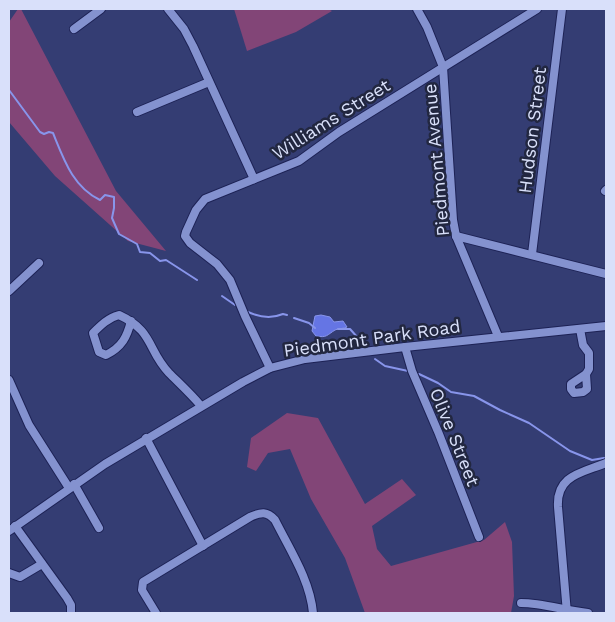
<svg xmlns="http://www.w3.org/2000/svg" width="615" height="622" font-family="'Work Sans',sans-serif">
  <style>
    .green { fill: #824577 }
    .water { fill: #6575e4; stroke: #8895eb }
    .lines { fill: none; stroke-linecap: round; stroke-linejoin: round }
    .stream { stroke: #8895eb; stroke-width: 2 }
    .minor-casing { stroke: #1d2255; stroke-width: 10 }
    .minor { stroke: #8492cf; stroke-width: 8 }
    .labels { text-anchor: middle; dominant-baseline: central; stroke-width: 5; stroke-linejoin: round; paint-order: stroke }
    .street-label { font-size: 18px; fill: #d9e0fa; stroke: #222740 }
  </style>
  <rect width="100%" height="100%" fill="#343d73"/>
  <g class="green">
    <path d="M18 9H21L116 191 166 251 128 241 55 176 9 122V22Z"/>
    <path d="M234 9H328L332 11 296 32 247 51Z"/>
    <path d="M287 413 318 418 365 504 402 479 416 495 372 526 377 549 391 566 484 540 505 522 512 542 514 596 511 613H365L345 558 311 499 290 449 268 453 256 471 247 467 251 438Z"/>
  </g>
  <path class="water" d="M321 315 330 317 334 322 343 321 347 327C344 329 339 328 335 330 327 335 327 338 316 336L312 331 315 316Z"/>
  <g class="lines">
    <g class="stream">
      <path d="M9 90 40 132 44 134 49 132 53 133C64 160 73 187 100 200L105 195 114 197V208L112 218 119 234 137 244 140 252 150 253 160 261 166 260 197 280"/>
      <path d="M222 296 235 305"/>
      <path d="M246 311C258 317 271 319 283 314L287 315"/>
      <path d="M294 318 309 323 315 328"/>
      <path d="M338 329H350L367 348"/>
      <path d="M375 359 385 366 408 371"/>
      <path d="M419 374 438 383 451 392 474 396 500 410 529 423 570 451 592 460 604 458"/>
    </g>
    <g class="minor-casing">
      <g id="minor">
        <path d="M168 9 184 29 193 46 254 179"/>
        <path d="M417 9 427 27 443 67 453 220 456 236 498 336"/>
        <path d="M74 29 101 9"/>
        <path d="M137 112 209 82"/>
        <path d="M605 191 606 190"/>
        <path d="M456 236 606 274"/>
        <path d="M532 254 562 9"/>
        <path d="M9 291 39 263"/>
        <path d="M131 321C127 337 122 347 106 355L99 352 93 333C101 325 108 318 119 315 154 331 147 350 169 373 180 384 191 394 201 406"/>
        <path d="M580 329 583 345 589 353V369L586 374 571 384V389L574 393 583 392 587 389 586 374"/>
        <path d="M405 347 412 371 439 434 479 537"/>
        <path d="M270 368 245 316 230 280 217 264 190 243 185 236 186 232 196 210 205 199 299 161 339 132 537 9"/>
        <path d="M9 380 29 425 69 488"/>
        <path d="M146 438 203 546"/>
        <path d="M74 484 99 528"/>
        <path d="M15 526 67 598 71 605V613"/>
        <path d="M9 531 105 464 243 382 270 368 305 359 405 347 606 326"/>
        <path d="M9 573 20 577 42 564"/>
        <path d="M521 603C543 603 566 611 588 613"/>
        <path d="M156 613 142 590 143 582 250 517C261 512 267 511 275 520 290 550 310 580 313 613"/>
        <path d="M567 613 558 507C556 475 582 473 606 463"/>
      </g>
    </g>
    <use href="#minor" class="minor"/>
  </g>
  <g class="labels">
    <g class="street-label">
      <text transform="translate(331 119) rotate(-32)">Williams Street</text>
      <text transform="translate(532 130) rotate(-83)">Hudson Street</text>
      <text transform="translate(436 160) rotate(-95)">Piedmont Avenue</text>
      <text transform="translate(372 338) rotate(-8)">Piedmont Park Road</text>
      <text transform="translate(455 437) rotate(68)">Olive Street</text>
    </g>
  </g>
  <rect width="615" height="622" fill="none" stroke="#d9e0fa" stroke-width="20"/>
</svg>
